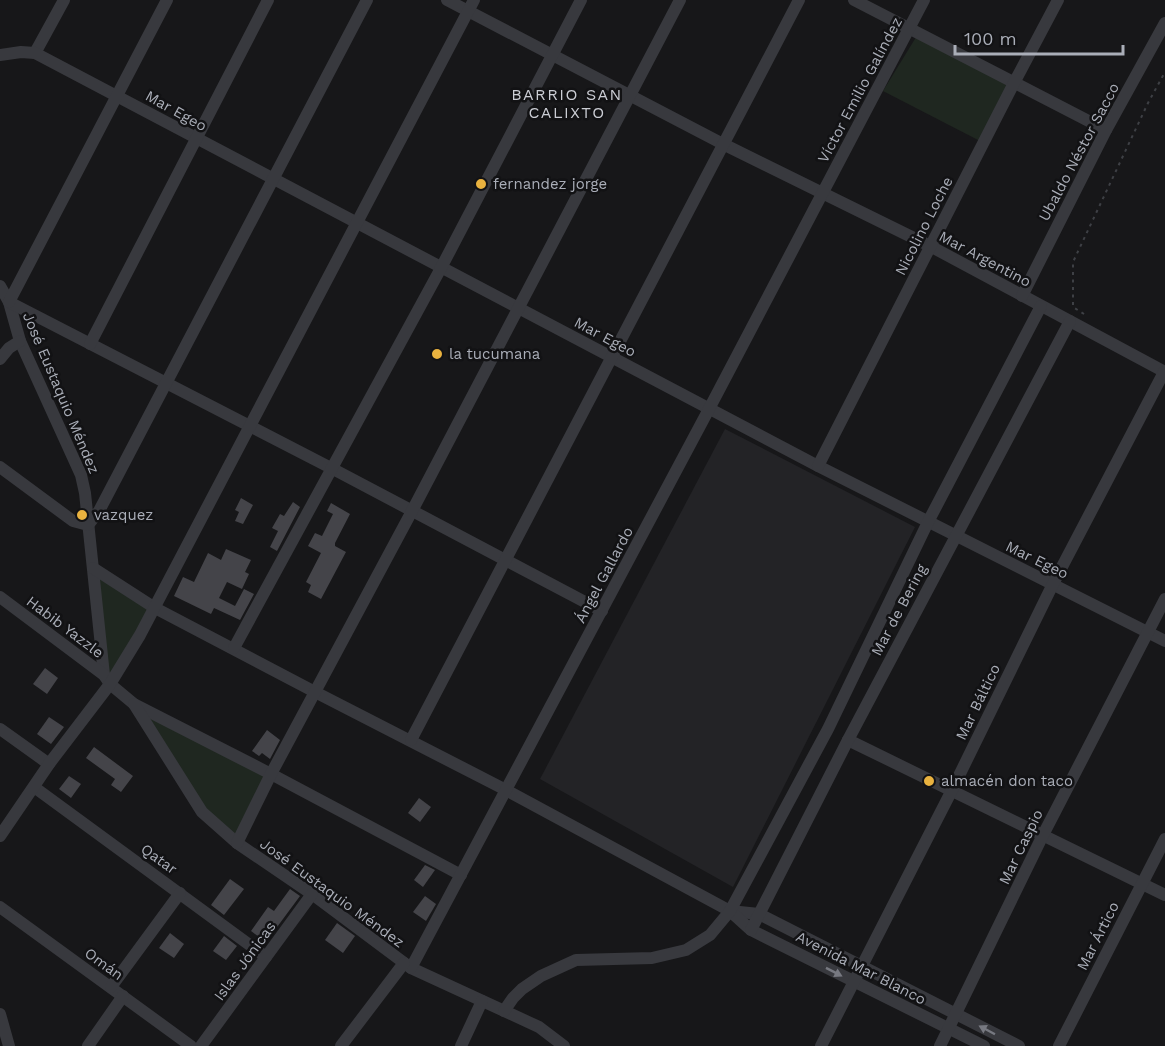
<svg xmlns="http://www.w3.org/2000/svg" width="1165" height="1046" font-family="'Work Sans',sans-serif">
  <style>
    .built { fill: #232326 }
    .green { fill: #1f2720 }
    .building { fill: #444449 }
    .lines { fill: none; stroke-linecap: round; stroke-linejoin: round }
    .path { stroke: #3e4045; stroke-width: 2; stroke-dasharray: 3 4.5; stroke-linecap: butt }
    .minor { stroke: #38393e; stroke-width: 12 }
    .oneway { fill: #777981 }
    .poi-dot { fill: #e9b23f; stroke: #121214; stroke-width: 2 }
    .labels { text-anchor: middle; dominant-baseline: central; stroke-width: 5; stroke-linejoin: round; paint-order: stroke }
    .street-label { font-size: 15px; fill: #aaaeb8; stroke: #121214 }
    .poi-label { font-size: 15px; fill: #aaaeb8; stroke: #121214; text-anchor: start }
    .neighbourhood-label { font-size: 16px; letter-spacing: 1.5px; fill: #cbcdd4; stroke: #121214 }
  </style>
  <rect width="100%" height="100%" fill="#171719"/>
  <path class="built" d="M725 429 915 527 733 887 540 779Z"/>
  <g class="green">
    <path d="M918 34 1010 83 980 141 883 91Z"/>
    <path d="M94 570 153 608 110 683Z"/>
    <path d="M136 706 270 775 237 842 208 818Z"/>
  </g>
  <g class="building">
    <path d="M241 498 253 505 243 524 235 521 239 512 235 510Z"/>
    <path d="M293 502 300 507 277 551 270 547 278 531 272 528 280 514 284 516Z"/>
    <path d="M331 503 350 514 335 543V546L346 552 321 599 308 592 311 585 306 582 321 553 308 546 315 533 322 536 333 514 327 511Z"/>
    <path d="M226 549 251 560 245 572 249 574 242 589 227 582 219 598 235 606 244 589 254 594 240 620 214 608 211 614 174 596 183 577 194 582 208 553 221 560Z"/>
    <path d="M45 668 58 678 47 694 33 684Z"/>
    <path d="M49 717 64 727 51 744 37 734Z"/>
    <path d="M267 730 280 740 270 759 262 753 259 756 252 751Z"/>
    <path d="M94 747 133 776 121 792 111 785 115 779 86 758Z"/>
    <path d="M69 776 81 784 71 798 59 789Z"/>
    <path d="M419 798 431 807 420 822 408 813Z"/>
    <path d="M425 865 435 870 423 887 414 880Z"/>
    <path d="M230 879 244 889 224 915 211 905Z"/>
    <path d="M290 889 300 896 266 942 251 931 268 907 274 911Z"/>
    <path d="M425 896 436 904 426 921 413 912Z"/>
    <path d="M337 923 355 936 343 953 325 940Z"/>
    <path d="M170 933 184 944 174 958 159 948Z"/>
    <path d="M224 936 237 946 226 960 213 951Z"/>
  </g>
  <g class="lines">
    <path class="path" d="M1084 314 1073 307V262L1148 103 1165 72"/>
    <g class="minor">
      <path d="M447 0 723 144 930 246 1165 372"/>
      <path d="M854 0 1106 130"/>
      <path d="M35 53 64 0"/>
      <path d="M0 55 21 52 35 53 818 466 1165 641"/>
      <path d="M0 286 9 302 20 341 81 475 85 493 104 675"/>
      <path d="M1022 296 1106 130 1165 23"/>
      <path d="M9 302 333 469 602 611"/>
      <path d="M9 302 167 0"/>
      <path d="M90 344 268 0"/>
      <path d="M0 359 9 348 20 341"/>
      <path d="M818 466 1014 83 1058 0"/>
      <path d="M0 467 73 521 88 525 99 511 367 0"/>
      <path d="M93 568 155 608 315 692 506 790 730 911 759 914 1019 1046"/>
      <path d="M0 597 104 675 110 684 134 704 271 774 461 875"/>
      <path d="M234 648 441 268 581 0"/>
      <path d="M134 704 202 812 237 843 312 894 411 968 539 1027 564 1046"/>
      <path d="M0 729 49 764"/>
      <path d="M411 740 799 0"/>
      <path d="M848 740 1165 895"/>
      <path d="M34 787 266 957"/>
      <path d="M0 836 49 764 110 684 140 635 474 0"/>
      <path d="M237 843 271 774 412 511 680 0"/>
      <path d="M0 907 191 1046"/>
      <path d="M730 911 751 930 984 1046"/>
      <path d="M751 930 848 740 1070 321"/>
      <path d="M411 968 709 409 924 0"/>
      <path d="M111 987 180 893"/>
      <path d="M504 1011 513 998 522 989 541 976 576 960 652 958 686 950 710 935 730 911 828 729 928 522 1041 306"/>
      <path d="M0 1014 9 1046"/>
      <path d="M88 1046 123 996"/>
      <path d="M201 1046 312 894"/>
      <path d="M341 1046 404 963"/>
      <path d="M461 1046 482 1001"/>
      <path d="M821 1046 952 790 1053 584 1164 372"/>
      <path d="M940 1046 1043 835 1165 599"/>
      <path d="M1059 1046 1165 839"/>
    </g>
  </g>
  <defs><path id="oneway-solid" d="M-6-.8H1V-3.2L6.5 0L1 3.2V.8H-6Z" transform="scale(1.5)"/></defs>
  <g class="oneway">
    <use href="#oneway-solid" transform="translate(834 972) rotate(27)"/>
    <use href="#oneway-solid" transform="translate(987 1030) rotate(-152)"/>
  </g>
  <g class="poi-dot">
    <circle cx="481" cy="184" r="6"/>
    <circle cx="437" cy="354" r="6"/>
    <circle cx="82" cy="515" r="6"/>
    <circle cx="929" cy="781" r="6"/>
  </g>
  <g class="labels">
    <g class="street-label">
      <text transform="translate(860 90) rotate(-62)">Víctor Emilio Galíndez</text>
      <text transform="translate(176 111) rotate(29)">Mar Egeo</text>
      <text transform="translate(1079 152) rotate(-62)">Ubaldo Néstor Sacco</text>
      <text transform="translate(924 226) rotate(-63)">Nicolino Loche</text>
      <text transform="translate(985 259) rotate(28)">Mar Argentino</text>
      <text transform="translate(605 337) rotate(28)">Mar Egeo</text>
      <text transform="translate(61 393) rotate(67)">José Eustaquio Méndez</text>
      <text transform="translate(1037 560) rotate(26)">Mar Egeo</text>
      <text transform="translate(604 575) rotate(-62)">Ángel Gallardo</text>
      <text transform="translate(899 610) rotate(-62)">Mar de Bering</text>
      <text transform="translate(65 627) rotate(37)">Habib Yazzle</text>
      <text transform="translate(978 702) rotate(-64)">Mar Báltico</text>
      <text transform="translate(1021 847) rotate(-64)">Mar Caspio</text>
      <text transform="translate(159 859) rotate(36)">Qatar</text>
      <text transform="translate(332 893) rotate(36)">José Eustaquio Méndez</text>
      <text transform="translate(1098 936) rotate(-63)">Mar Ártico</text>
      <text transform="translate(245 961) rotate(-54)">Islas Jónicas</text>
      <text transform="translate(104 964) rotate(36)">Omán</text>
      <text transform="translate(861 968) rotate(27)">Avenida Mar Blanco</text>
    </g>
    <g class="poi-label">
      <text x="493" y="184">fernandez jorge</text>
      <text x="449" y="354">la tucumana</text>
      <text x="94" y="515">vazquez</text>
      <text x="941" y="781">almacén don taco</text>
    </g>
    <g class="neighbourhood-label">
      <text x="567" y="94">BARRIO SAN<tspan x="567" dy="18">CALIXTO</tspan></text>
    </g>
  </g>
  <path d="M955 45v9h168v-9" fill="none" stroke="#aaaeb8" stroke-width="3"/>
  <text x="964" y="45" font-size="18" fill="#aaaeb8" stroke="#121214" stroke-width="4.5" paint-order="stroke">100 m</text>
</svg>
